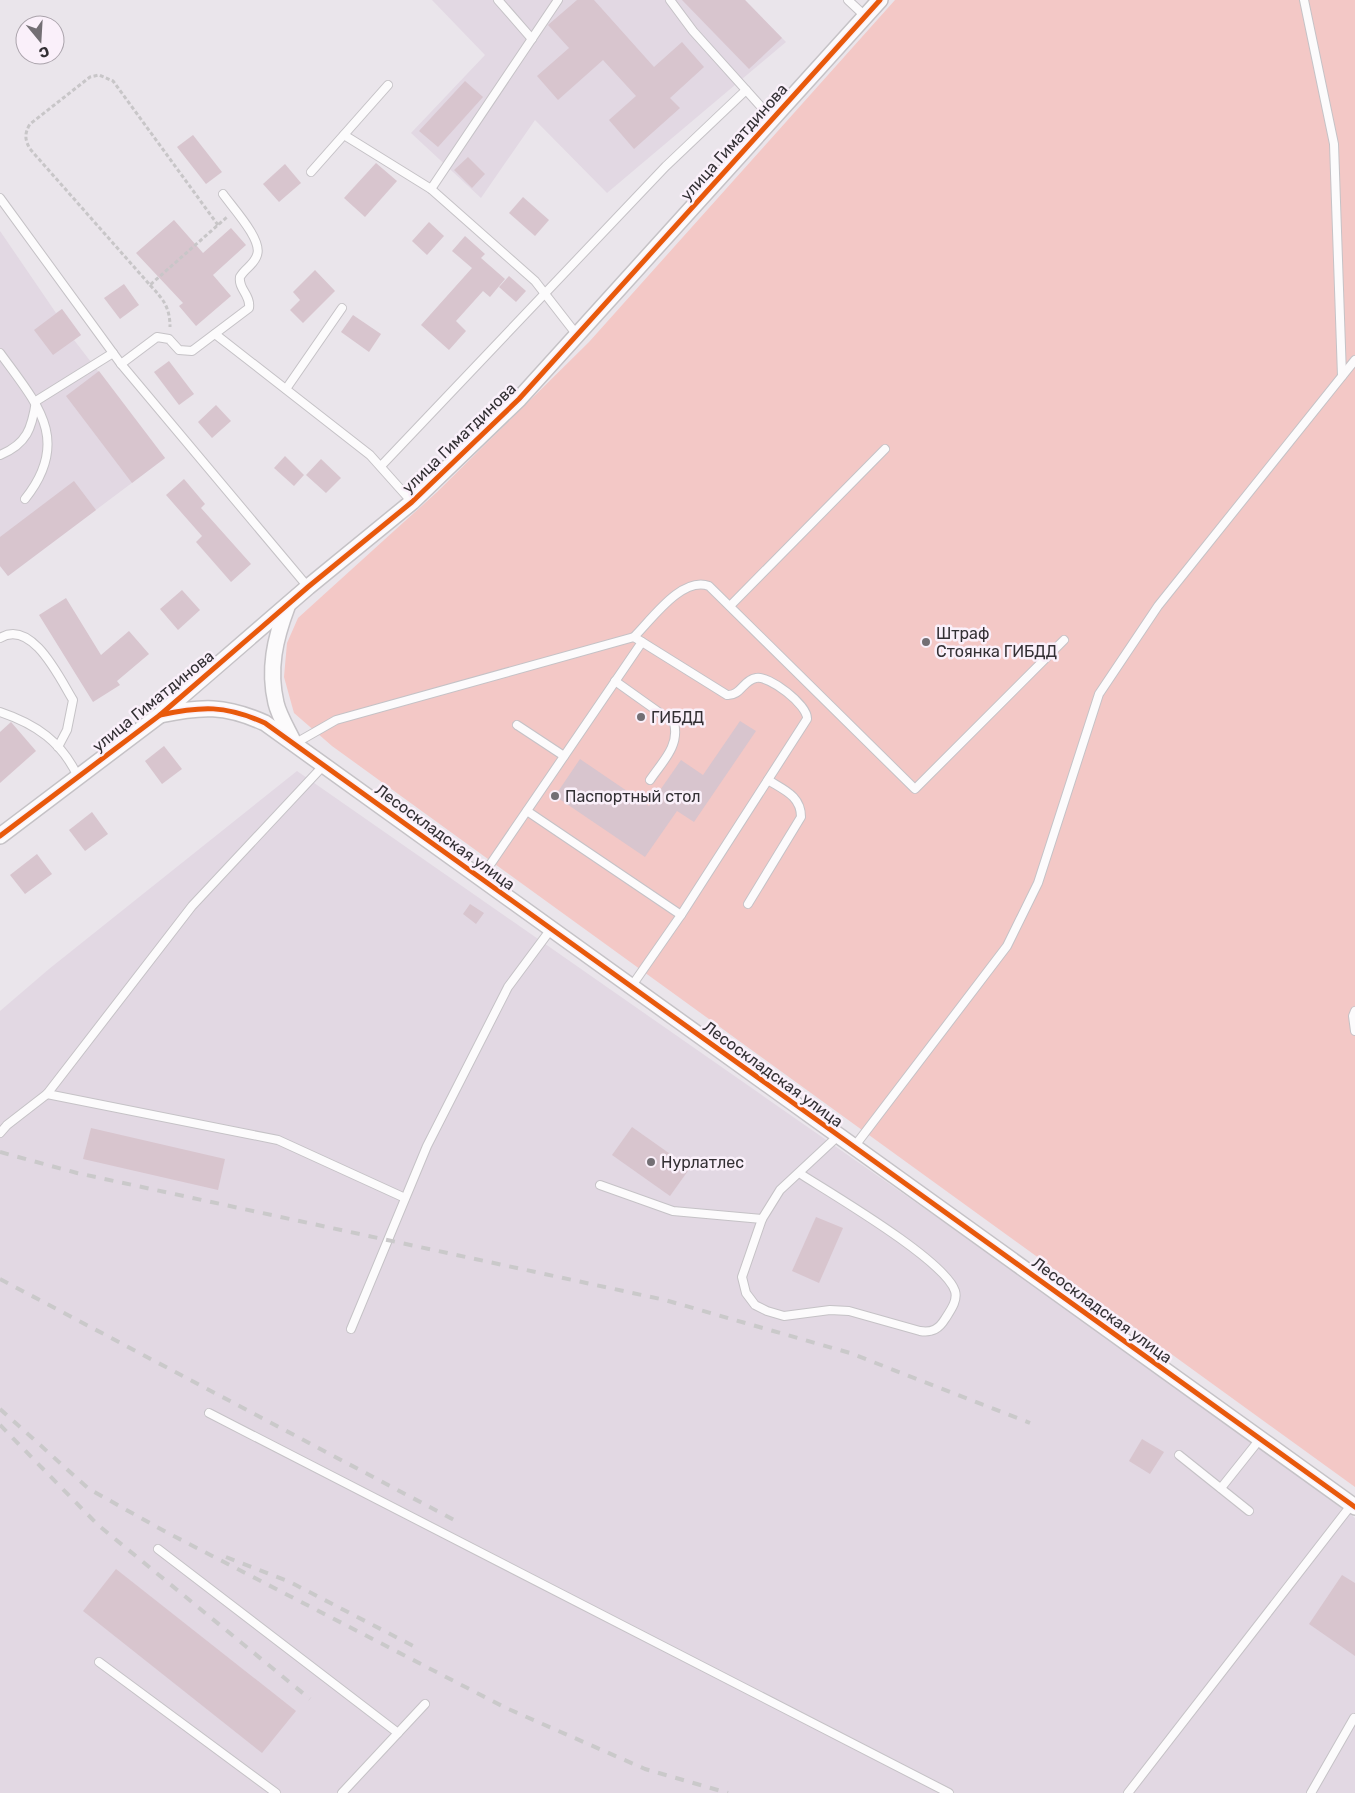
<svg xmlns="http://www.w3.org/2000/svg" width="1355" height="1793" font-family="Rubik,sans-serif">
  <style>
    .built { fill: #e2d8e3 }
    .green { fill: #f3c8c6 }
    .building { fill: #d8c5ce }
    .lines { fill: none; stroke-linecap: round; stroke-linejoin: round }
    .lane-casing { stroke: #c5c2c6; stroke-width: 10 }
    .street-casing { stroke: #c5c2c6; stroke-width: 18 }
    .path { stroke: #c8c6c8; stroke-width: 3; stroke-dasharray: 4 2.5; stroke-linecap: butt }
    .lane { stroke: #fcfbfc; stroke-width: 8 }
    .street { stroke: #fcfbfc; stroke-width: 15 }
    .rail { stroke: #cac9ca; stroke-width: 4; stroke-dasharray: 9 9; stroke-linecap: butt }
    .cycleway-casing { stroke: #faf0fa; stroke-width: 8 }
    .cycleway { stroke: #e8590c; stroke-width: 5 }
    .poi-dot { fill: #736f74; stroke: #faf0fa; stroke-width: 2 }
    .labels { text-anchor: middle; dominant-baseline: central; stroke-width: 5; stroke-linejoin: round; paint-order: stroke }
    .street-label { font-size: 16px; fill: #333034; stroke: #faf0fa }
    .poi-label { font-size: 16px; fill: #333034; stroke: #faf0fa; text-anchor: start }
  </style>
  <rect width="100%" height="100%" fill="#eae5eb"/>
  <g class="built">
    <path d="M432 0H745L786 42 607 193 535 120 481 198 411 133 485 55Z"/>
    <path d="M0 231 56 313 62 309 81 335 74 340 165 458 8 576 0 566Z"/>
    <path d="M297 771 1053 1298 1355 1518V1793H0V1011L49 969Z"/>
  </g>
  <path class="green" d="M895 0H1355V1487L332 746 294 713 284 677 287 643 298 618 437 492 589 342Z"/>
  <g class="building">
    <path d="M577 0H594L654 67 682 42 704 67 670 98 680 108 634 149 609 120 636 96 603 60 558 100 537 76 569 48 548 25Z"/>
    <path d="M682 0H745L782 38 749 69Z"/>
    <path d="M465 81 483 97 438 147 419 131Z"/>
    <path d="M193 135 222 172 206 184 177 147Z"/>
    <path d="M468 157 485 174 472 188 454 170Z"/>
    <path d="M376 163 397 181 365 217 344 198Z"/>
    <path d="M285 164 301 183 279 202 263 184Z"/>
    <path d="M523 197 549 220 535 236 509 213Z"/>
    <path d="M174 220 203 253 231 228 246 245 213 275 231 296 196 326 179 306 183 303 136 253Z"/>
    <path d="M429 222 444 236 427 255 412 241Z"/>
    <path d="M465 236 485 254 481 258 505 279 490 297 483 291 456 321 466 331 449 350 421 325 472 268 452 251Z"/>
    <path d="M315 270 335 291 303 323 290 310 300 300 293 292Z"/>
    <path d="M509 276 526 291 516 302 499 287Z"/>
    <path d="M124 284 139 305 120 319 104 298Z"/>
    <path d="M62 309 81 335 53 355 34 330Z"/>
    <path d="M353 315 381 334 369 352 341 332Z"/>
    <path d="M169 361 194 394 179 405 154 372Z"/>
    <path d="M99 371 165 458 132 483 66 396Z"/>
    <path d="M216 405 231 421 212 438 198 422Z"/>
    <path d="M285 456 304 475 294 486 274 468Z"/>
    <path d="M321 459 341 478 326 493 306 475Z"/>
    <path d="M184 479 205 504 201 508 251 564 231 582 196 542 202 536 166 495Z"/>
    <path d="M74 481 96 510 8 576 0 566V537Z"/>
    <path d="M182 590 200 610 178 630 160 609Z"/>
    <path d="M66 598 101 655 129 631 149 654 117 681 120 685 93 702 39 615Z"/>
    <path d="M740 721 756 731 694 822 677 811 645 857 555 796 580 759 649 806 681 760 703 775Z"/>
    <path d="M11 722 36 751 0 783V732Z"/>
    <path d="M164 746 182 769 162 784 145 761Z"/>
    <path d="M92 812 108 834 85 851 69 830Z"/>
    <path d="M37 854 52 874 25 894 10 875Z"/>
    <path d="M470 904 484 913 476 924 463 914Z"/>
    <path d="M632 1127 690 1168 670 1196 612 1155Z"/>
    <path d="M91 1128 225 1159 218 1190 83 1159Z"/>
    <path d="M816 1217 843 1228 819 1283 792 1271Z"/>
    <path d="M1142 1439 1164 1452 1150 1474 1129 1461Z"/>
    <path d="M116 1569 296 1711 262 1753 83 1611Z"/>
    <path d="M1342 1575 1355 1583V1656L1309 1624Z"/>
  </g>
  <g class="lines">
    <g class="lane-casing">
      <g id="lane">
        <path d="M498 0 532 39"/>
        <path d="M670 0 693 31 772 119"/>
        <path d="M848 0 865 16"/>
        <path d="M1304 0 1334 144 1342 376"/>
        <path d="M344 135 431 189 535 281 577 335"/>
        <path d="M311 172 388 85"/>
        <path d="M431 189 558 0"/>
        <path d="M0 198 121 364 308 587"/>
        <path d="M215 334 370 455 412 502"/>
        <path d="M0 353C37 404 72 440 25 499"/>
        <path d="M121 364 157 337 169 339 179 350 192 351 249 308C251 295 238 289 240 277 245 268 254 265 257 255 263 240 232 207 223 194"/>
        <path d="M286 389 342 308"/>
        <path d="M0 455C27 444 32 428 36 401L113 353"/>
        <path d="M381 466 666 166 746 90"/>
        <path d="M730 606 885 449"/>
        <path d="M634 637C652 619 682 576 709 586L915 789 1064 640"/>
        <path d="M0 638C32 618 60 679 73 700L67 730 58 747"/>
        <path d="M615 681 674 723C680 746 662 762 650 780"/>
        <path d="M0 712C36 724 62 742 78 777"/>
        <path d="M517 725 564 756"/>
        <path d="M294 744 336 720 634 637 727 695C741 696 743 680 756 678 769 675 808 705 807 719L681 915 631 987"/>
        <path d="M527 811 681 915"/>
        <path d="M481 878 642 642"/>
        <path d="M748 904 801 817C801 796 784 790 768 780"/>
        <path d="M1355 1011 1353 1016 1355 1031"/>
        <path d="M47 1094 278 1140 405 1198"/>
        <path d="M0 1133 7 1125 47 1094 192 906 324 765"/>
        <path d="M854 1147 1007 946 1038 883 1099 694 1158 606 1355 360"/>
        <path d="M799 1173C830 1193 945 1260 955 1291 958 1301 950 1311 945 1319 939 1329 932 1333 920 1331L849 1311 830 1310 784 1316 767 1311 755 1305 746 1293 742 1277 762 1219 780 1190 838 1136"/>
        <path d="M600 1185 673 1211 762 1219"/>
        <path d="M351 1329 427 1146 508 987 551 929"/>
        <path d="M209 1413 949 1793"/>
        <path d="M1179 1455 1249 1511"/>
        <path d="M1221 1488 1260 1439"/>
        <path d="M158 1549 398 1733"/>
        <path d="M99 1662 276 1793"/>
        <path d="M342 1793 425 1704"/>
        <path d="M1128 1793 1352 1504"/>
        <path d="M1311 1793 1354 1718"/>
      </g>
    </g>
    <g class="street-casing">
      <g id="street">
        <path d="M287 607C275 639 268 669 276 703 279 716 288 730 294 743"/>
        <path d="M160 715C202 706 225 705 265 723L1355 1507"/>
        <path d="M0 836 160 715 308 587 412 502 519 399 880 0"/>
      </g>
    </g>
    <g class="path">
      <path d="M218 225 113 81 99 75 90 77 30 124C24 134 25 140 30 149L150 285 227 217"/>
      <path d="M150 285C163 299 170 307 170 327"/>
    </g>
    <use href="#lane" class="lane"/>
    <use href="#street" class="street"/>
    <g class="rail">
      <path d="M0 1152 77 1173 665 1300 850 1353 1030 1423"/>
      <path d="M0 1279 456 1521"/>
      <path d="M0 1409 89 1489 166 1532 504 1707 645 1769 728 1793"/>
      <path d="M0 1425 98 1525 310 1699"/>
      <path d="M226 1557 290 1582 419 1649"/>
    </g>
    <g class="cycleway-casing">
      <g id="cycleway">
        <path d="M160 715C202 706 225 705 265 723L1355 1507"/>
        <path d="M0 836 160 715 308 587 412 502 519 399 880 0"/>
      </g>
    </g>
    <use href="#cycleway" class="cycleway"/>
  </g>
  <g class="poi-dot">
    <circle cx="926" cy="642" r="5"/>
    <circle cx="641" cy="717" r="5"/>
    <circle cx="555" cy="796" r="5"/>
    <circle cx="651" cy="1162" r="5"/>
  </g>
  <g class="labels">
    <g class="street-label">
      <text transform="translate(734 142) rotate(-48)">улица Гиматдинова</text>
      <text transform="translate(459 438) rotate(-44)">улица Гиматдинова</text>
      <text transform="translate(153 701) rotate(-39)">улица Гиматдинова</text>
      <text transform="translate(445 837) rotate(36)">Лесоскладская улица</text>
      <text transform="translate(773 1074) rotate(36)">Лесоскладская улица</text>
      <text transform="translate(1102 1310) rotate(36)">Лесоскладская улица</text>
    </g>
    <g class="poi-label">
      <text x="936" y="633">Штраф<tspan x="936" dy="18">Стоянка ГИБДД</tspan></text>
      <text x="651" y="717">ГИБДД</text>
      <text x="565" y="796">Паспортный стол</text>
      <text x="661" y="1162">Нурлатлес</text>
    </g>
  </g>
  <g transform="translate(40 40) rotate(162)"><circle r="24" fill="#faf0fa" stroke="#aaa3ab"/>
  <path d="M0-4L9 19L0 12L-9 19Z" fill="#736f74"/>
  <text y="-8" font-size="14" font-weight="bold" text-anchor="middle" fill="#333034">С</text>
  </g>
</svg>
